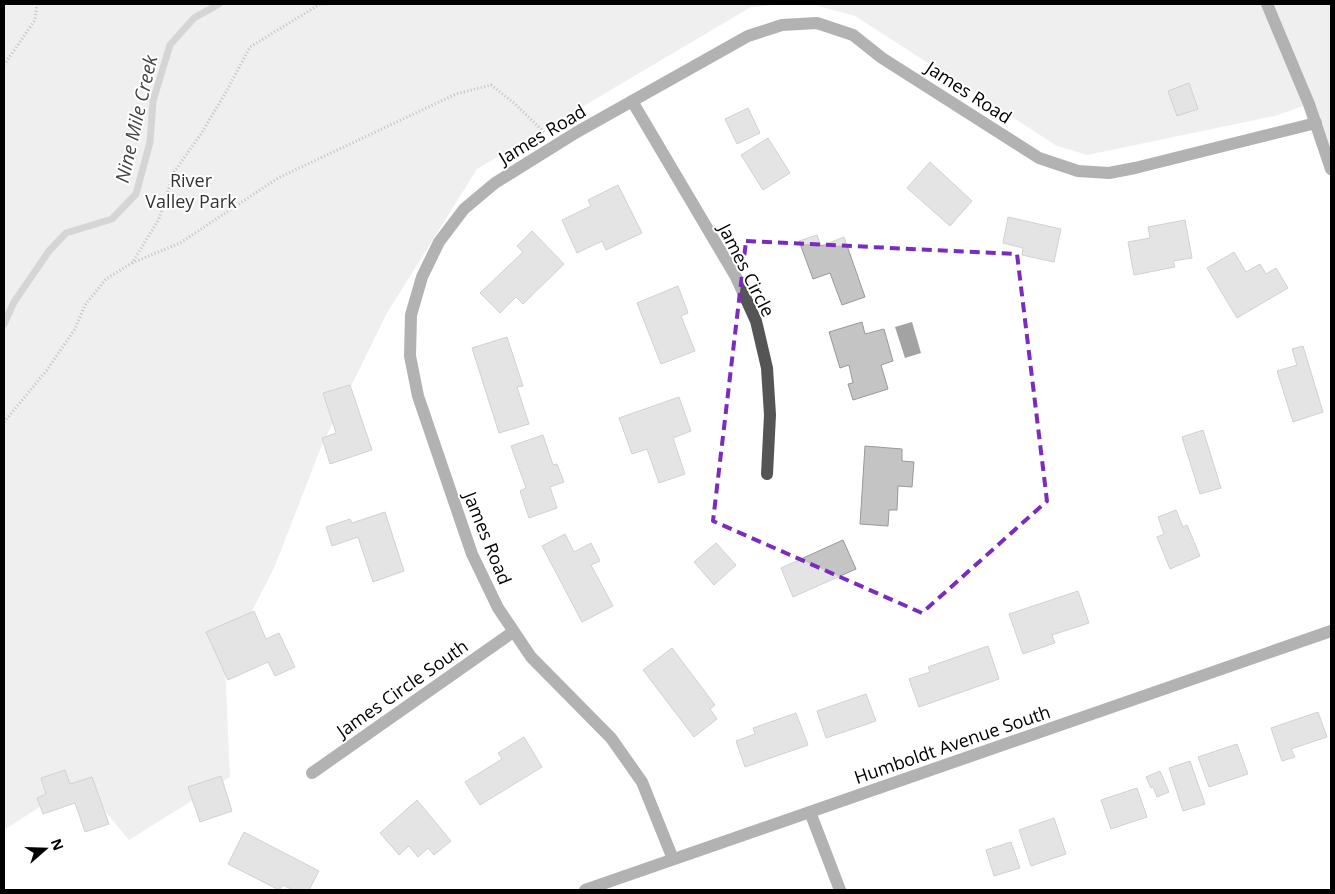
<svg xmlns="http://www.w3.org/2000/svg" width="1335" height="894" font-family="'Open Sans',sans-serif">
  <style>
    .green { fill: #dcdcdc }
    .water { fill: #a3a3a3 }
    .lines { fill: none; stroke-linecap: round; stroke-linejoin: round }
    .stream { stroke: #a3a3a3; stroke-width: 7 }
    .building { fill: #c4c4c4; stroke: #999 }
    .path { stroke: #777; stroke-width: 3; stroke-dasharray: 1 2.5; stroke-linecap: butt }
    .minor { stroke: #555; stroke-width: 12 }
    .marked { fill: none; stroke: #7b2cbf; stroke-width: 4; stroke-dasharray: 10 6; stroke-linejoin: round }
    .labels { text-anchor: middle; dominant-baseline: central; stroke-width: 4; stroke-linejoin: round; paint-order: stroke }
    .street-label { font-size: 18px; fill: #000; stroke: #fff }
    .park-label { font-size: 18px; fill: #333; stroke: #fff }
    .water-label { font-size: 19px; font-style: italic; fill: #444; stroke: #fff }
  </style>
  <rect width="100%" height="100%" fill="#fff"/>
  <g class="green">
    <path d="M4 4H788L751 7 477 169 387 313 322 445 274 568 225 663 230 777 129 840 80 781 4 830Z"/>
    <path d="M811 4H1331V158L1309 104 1275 116 1087 155 1057 146 855 16Z"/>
  </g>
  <path class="water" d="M912 322 921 353 905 358 895 327Z"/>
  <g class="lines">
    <path class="stream" d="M4 324 14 302 49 251 66 233 112 219 136 194 150 142 153 101 170 45 194 18 219 4"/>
  </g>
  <g class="building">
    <path d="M1189 83 1198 109 1177 116 1168 91Z"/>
    <path d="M748 108 760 133 737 144 725 119Z"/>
    <path d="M768 138 790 173 763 190 741 155Z"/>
    <path d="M930 162 972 201 950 226 907 188Z"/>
    <path d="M618 185 642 233 606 250 602 241 577 253 562 220 591 206 588 200Z"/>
    <path d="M1008 217 1061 229 1054 262 1022 255 1023 248 1003 243Z"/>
    <path d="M1185 220 1192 258 1173 261 1175 267 1134 275 1128 242 1150 238 1148 227Z"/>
    <path d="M532 231 564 264 523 304 516 297 500 313 480 293 523 252 517 246Z"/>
    <path d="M817 235 821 246 844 237 865 297 842 305 830 273 813 279 799 241Z"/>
    <path d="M1234 252 1246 272 1260 264 1266 274 1276 268 1288 288 1237 318 1207 268Z"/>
    <path d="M678 286 688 313 681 316 695 351 661 364 637 303Z"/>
    <path d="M862 322 865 334 884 329 893 361 881 365 888 389 853 400 848 384 853 383 849 365 840 368 829 332Z"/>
    <path d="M507 337 523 386 517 387 529 424 499 433 472 348Z"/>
    <path d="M1303 346 1323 412 1293 422 1277 371 1297 365 1292 349Z"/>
    <path d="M350 385 372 450 330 464 322 438 336 433 323 393Z"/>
    <path d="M679 397 691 431 673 438 685 474 659 483 647 449 632 454 619 418Z"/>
    <path d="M1203 430 1221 488 1200 494 1182 437Z"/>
    <path d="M543 435 553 465 557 464 564 482 550 487 557 508 529 518 520 491 526 488 511 446Z"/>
    <path d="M865 446 902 449V461L914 462 912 487 898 486 897 510H889L888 526 860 524Z"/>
    <path d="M1176 510 1183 527 1187 525 1200 556 1170 569 1157 537 1164 534 1158 517Z"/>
    <path d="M385 512 404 571 373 582 358 537 332 546 326 527 350 519 352 523Z"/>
    <path d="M565 534 574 552 591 543 600 561 591 565 613 606 582 622 542 546Z"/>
    <path d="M843 540 856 569 793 597 781 568Z"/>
    <path d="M716 543 736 565 714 585 694 562Z"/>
    <path d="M1078 591 1089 623 1052 635 1055 643 1023 654 1009 614Z"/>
    <path d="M254 611 266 639 279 633 295 667 275 676 268 662 228 680 206 632Z"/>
    <path d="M988 646 999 679 919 707 909 679 930 672 928 667Z"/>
    <path d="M672 648 715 705 710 709 717 719 694 737 643 670Z"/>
    <path d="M866 694 876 721 826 738 817 711Z"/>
    <path d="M1318 712 1327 737 1291 749 1295 757 1282 761 1271 728Z"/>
    <path d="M796 713 808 745 745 767 736 741 755 734 753 728Z"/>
    <path d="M524 737 542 767 480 805 465 782 502 759 498 753Z"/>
    <path d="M1237 744 1248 774 1209 787 1198 757Z"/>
    <path d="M1190 761 1205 804 1183 811 1169 768Z"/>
    <path d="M65 770 70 784 92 777 109 824 85 832 75 803 43 814 37 798 46 794 41 778Z"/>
    <path d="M1160 771 1169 792 1157 797 1153 787 1151 788 1146 777Z"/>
    <path d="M221 776 232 811 200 822 188 787Z"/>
    <path d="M1137 788 1147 817 1111 829 1101 800Z"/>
    <path d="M417 800 451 841 434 855 428 848 418 857 409 846 399 855 380 833Z"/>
    <path d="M1054 818 1066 854 1031 866 1019 830Z"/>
    <path d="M244 832 319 871 309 890H293L283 885 279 890 228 864Z"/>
    <path d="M1011 842 1020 868 994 876 986 850Z"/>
  </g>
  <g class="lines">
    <g class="path">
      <path d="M4 65 35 20 37 4"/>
      <path d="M132 263 180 243 278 178 456 94 491 85 514 103 544 132"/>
      <path d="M4 422 47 370 75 329 85 305 106 279 132 263 159 219 174 172 201 134 226 92 250 47 320 4"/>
    </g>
    <g class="minor">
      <path d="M1267 4 1309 104 1331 169"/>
      <path d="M632 101 736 277 756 321 767 368 770 415 767 474"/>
      <path d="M312 773 513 632"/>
      <path d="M810 812 840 890"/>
      <path d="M673 859 642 782 611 738 531 657 498 608 472 554 418 396 410 356 411 315 422 277 439 242 464 209 495 183 577 132 748 36 782 25 817 23 853 35 882 58 1039 158 1078 171 1109 173 1135 168 1316 123"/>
      <path d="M585 890 1331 631"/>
    </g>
  </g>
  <path d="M0 0H1335V894H0ZM746 241 1017 254 1047 501 922 613 713 521Z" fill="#fff" fill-opacity=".55" fill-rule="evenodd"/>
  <path class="marked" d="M746 241 1017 254 1047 501 922 613 713 521Z"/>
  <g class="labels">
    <g class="street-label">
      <text transform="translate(969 92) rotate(33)">James Road</text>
      <text transform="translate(542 134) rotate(-31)">James Road</text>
      <text transform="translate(747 270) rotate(63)">James Circle</text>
      <text transform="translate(488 538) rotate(68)">James Road</text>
      <text transform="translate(402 688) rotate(-35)">James Circle South</text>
      <text transform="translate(952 744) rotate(-19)">Humboldt Avenue South</text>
    </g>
    <g class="park-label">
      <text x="191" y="180">River<tspan x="191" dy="21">Valley Park</tspan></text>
    </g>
    <g class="water-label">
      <text transform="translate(136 119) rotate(-77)">Nine Mile Creek</text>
    </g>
  </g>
  <rect width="1335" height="894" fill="none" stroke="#000000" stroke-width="10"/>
  <g transform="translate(45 849) rotate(70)" stroke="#ffffff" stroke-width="4" paint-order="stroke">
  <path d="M0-4L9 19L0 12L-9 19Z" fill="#000000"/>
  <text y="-8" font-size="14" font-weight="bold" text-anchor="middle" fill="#000000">N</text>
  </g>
</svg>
